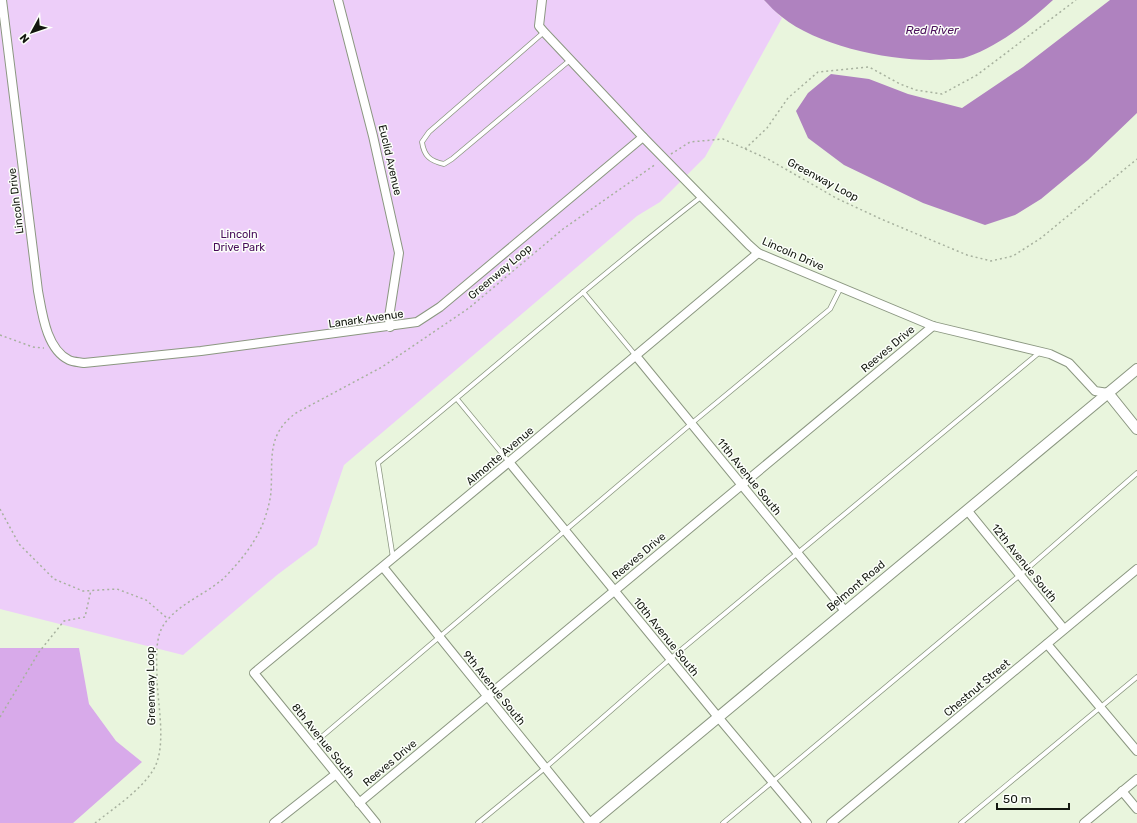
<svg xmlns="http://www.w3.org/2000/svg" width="1137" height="823" font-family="Rubik,sans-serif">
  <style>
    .green { fill: #edcef9 }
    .forest { fill: #d8aaea }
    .water { fill: #af82bf }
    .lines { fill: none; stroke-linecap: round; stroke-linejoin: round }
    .service-casing { stroke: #8b9781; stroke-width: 5.5 }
    .minor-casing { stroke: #8b9781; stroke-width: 10 }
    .tertiary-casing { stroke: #8b9781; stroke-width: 12 }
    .path { stroke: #a7b19e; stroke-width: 1.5; stroke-dasharray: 2 3; stroke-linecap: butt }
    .service { stroke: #fff; stroke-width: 4 }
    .minor { stroke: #fff; stroke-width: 8 }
    .tertiary { stroke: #fff; stroke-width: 10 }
    .labels { text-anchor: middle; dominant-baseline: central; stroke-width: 3; stroke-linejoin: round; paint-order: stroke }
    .street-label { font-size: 11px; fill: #13170f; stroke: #fcfffa }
    .park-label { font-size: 11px; fill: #460b58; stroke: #fcfffa }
    .water-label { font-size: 12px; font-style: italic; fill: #490f5a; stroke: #fcfffa }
  </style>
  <rect width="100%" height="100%" fill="#e9f5dd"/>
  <path class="green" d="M0 0H764L782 18 705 157 660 202 637 216 344 465 317 545 277 575 183 655 0 609Z"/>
  <path class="forest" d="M0 648H79L89 704 116 741 142 762 73 823H0Z"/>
  <g class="water">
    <path d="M764 0H1053C1029 22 999 46 967 57 962 59 955 59 949 59 902 64 820 48 782 17 775 12 770 6 764 0Z"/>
    <path d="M1110 0H1137V113L1088 160 1041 199 1015 215 985 225 923 203 844 165 808 138 796 111 808 93 831 74 869 79 908 94 962 108 1023 67Z"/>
  </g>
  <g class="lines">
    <g class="service-casing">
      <g id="service">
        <path d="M544 32 429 132 422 142C424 156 430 161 444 164L452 159 570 60"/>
        <path d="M583 292 636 356"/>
        <path d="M457 399 509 462"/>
        <path d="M393 558 378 463C487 375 591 282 701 197"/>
        <path d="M312 745 692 423 830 309 841 287"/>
        <path d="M478 823 545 768 670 659 1040 352"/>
        <path d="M723 823 1020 575 1137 473"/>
        <path d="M961 823 1137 677"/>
      </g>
    </g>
    <g class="minor-casing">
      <g id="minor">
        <path d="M2 0 38 291C42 312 46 349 69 360 73 362 79 362 84 363L201 351 417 322 440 307 643 137"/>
        <path d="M338 0 373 136 399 253 389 317 390 327"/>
        <path d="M542 0 539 26 544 32 643 137 749 245 758 253 933 326 1050 354 1069 363 1095 391 1108 393"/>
        <path d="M636 356 845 611"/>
        <path d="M509 462 718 717 807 823"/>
        <path d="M967 510 1064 629"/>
        <path d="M383 567 590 823"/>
        <path d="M1047 644 1137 751"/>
        <path d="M1122 791 1137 809"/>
        <path d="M359 803 933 326"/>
        <path d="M274 823 336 774"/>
        <path d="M376 823 254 673 509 462 758 253"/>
        <path d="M831 823 1137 569"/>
        <path d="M1084 823 1137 779"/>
      </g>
    </g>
    <g class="tertiary-casing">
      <g id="tertiary">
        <path d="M1108 393 1137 429"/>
        <path d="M591 823 1137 369"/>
      </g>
    </g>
    <g class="path">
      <path d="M745 149 767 128 788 98 818 72 869 67 900 84 916 90 942 94 977 75 1076 0"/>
      <path d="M671 154 690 142 723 139 768 159 836 198 881 219 967 255 991 261 1013 256 1041 238 1137 159"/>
      <path d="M0 335 33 347 44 348"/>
      <path d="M0 509 19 544 54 579 83 591 117 589 146 600 167 618"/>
      <path d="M0 717 39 652 64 621 85 617 91 590"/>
      <path d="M95 823C114 808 149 785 157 762 165 739 158 704 157 680 157 665 155 647 160 632 170 607 204 596 224 578 237 565 252 547 260 530 265 520 270 503 271 492 273 459 266 435 296 413L382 367 469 308 563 229 656 164"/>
    </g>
    <use href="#service" class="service"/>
    <use href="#minor" class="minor"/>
    <use href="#tertiary" class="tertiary"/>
  </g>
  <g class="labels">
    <g class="street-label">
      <text transform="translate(390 160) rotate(77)">Euclid Avenue</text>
      <text transform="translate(823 180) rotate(28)">Greenway Loop</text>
      <text transform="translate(16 201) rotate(-97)">Lincoln Drive</text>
      <text transform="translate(793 254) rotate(24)">Lincoln Drive</text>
      <text transform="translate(500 272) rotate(-40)">Greenway Loop</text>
      <text transform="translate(366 319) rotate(-8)">Lanark Avenue</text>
      <text transform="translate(888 349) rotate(-40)">Reeves Drive</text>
      <text transform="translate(500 456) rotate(-40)">Almonte Avenue</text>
      <text transform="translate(749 477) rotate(51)">11th Avenue South</text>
      <text transform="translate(639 556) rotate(-40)">Reeves Drive</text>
      <text transform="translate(1024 563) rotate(51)">12th Avenue South</text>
      <text transform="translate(856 586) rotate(-40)">Belmont Road</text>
      <text transform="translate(666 637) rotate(51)">10th Avenue South</text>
      <text transform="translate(151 686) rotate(-91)">Greenway Loop</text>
      <text transform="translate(494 688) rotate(51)">9th Avenue South</text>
      <text transform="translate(977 688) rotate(-40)">Chestnut Street</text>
      <text transform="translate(323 741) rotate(51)">8th Avenue South</text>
      <text transform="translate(390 763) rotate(-40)">Reeves Drive</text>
    </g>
    <g class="park-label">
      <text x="239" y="234">Lincoln<tspan x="239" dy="13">Drive Park</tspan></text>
    </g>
    <g class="water-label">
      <text x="932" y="30">Red River</text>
    </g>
  </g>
  <g transform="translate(32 32) rotate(230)" stroke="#fcfffa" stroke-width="3" paint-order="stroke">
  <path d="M0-3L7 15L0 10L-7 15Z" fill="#13170f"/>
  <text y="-6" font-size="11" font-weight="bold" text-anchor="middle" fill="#13170f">N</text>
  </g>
  <path d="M997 803v6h72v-6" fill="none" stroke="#13170f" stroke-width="2"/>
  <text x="1003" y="803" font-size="12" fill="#13170f" stroke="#fcfffa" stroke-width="3" paint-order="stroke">50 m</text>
</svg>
